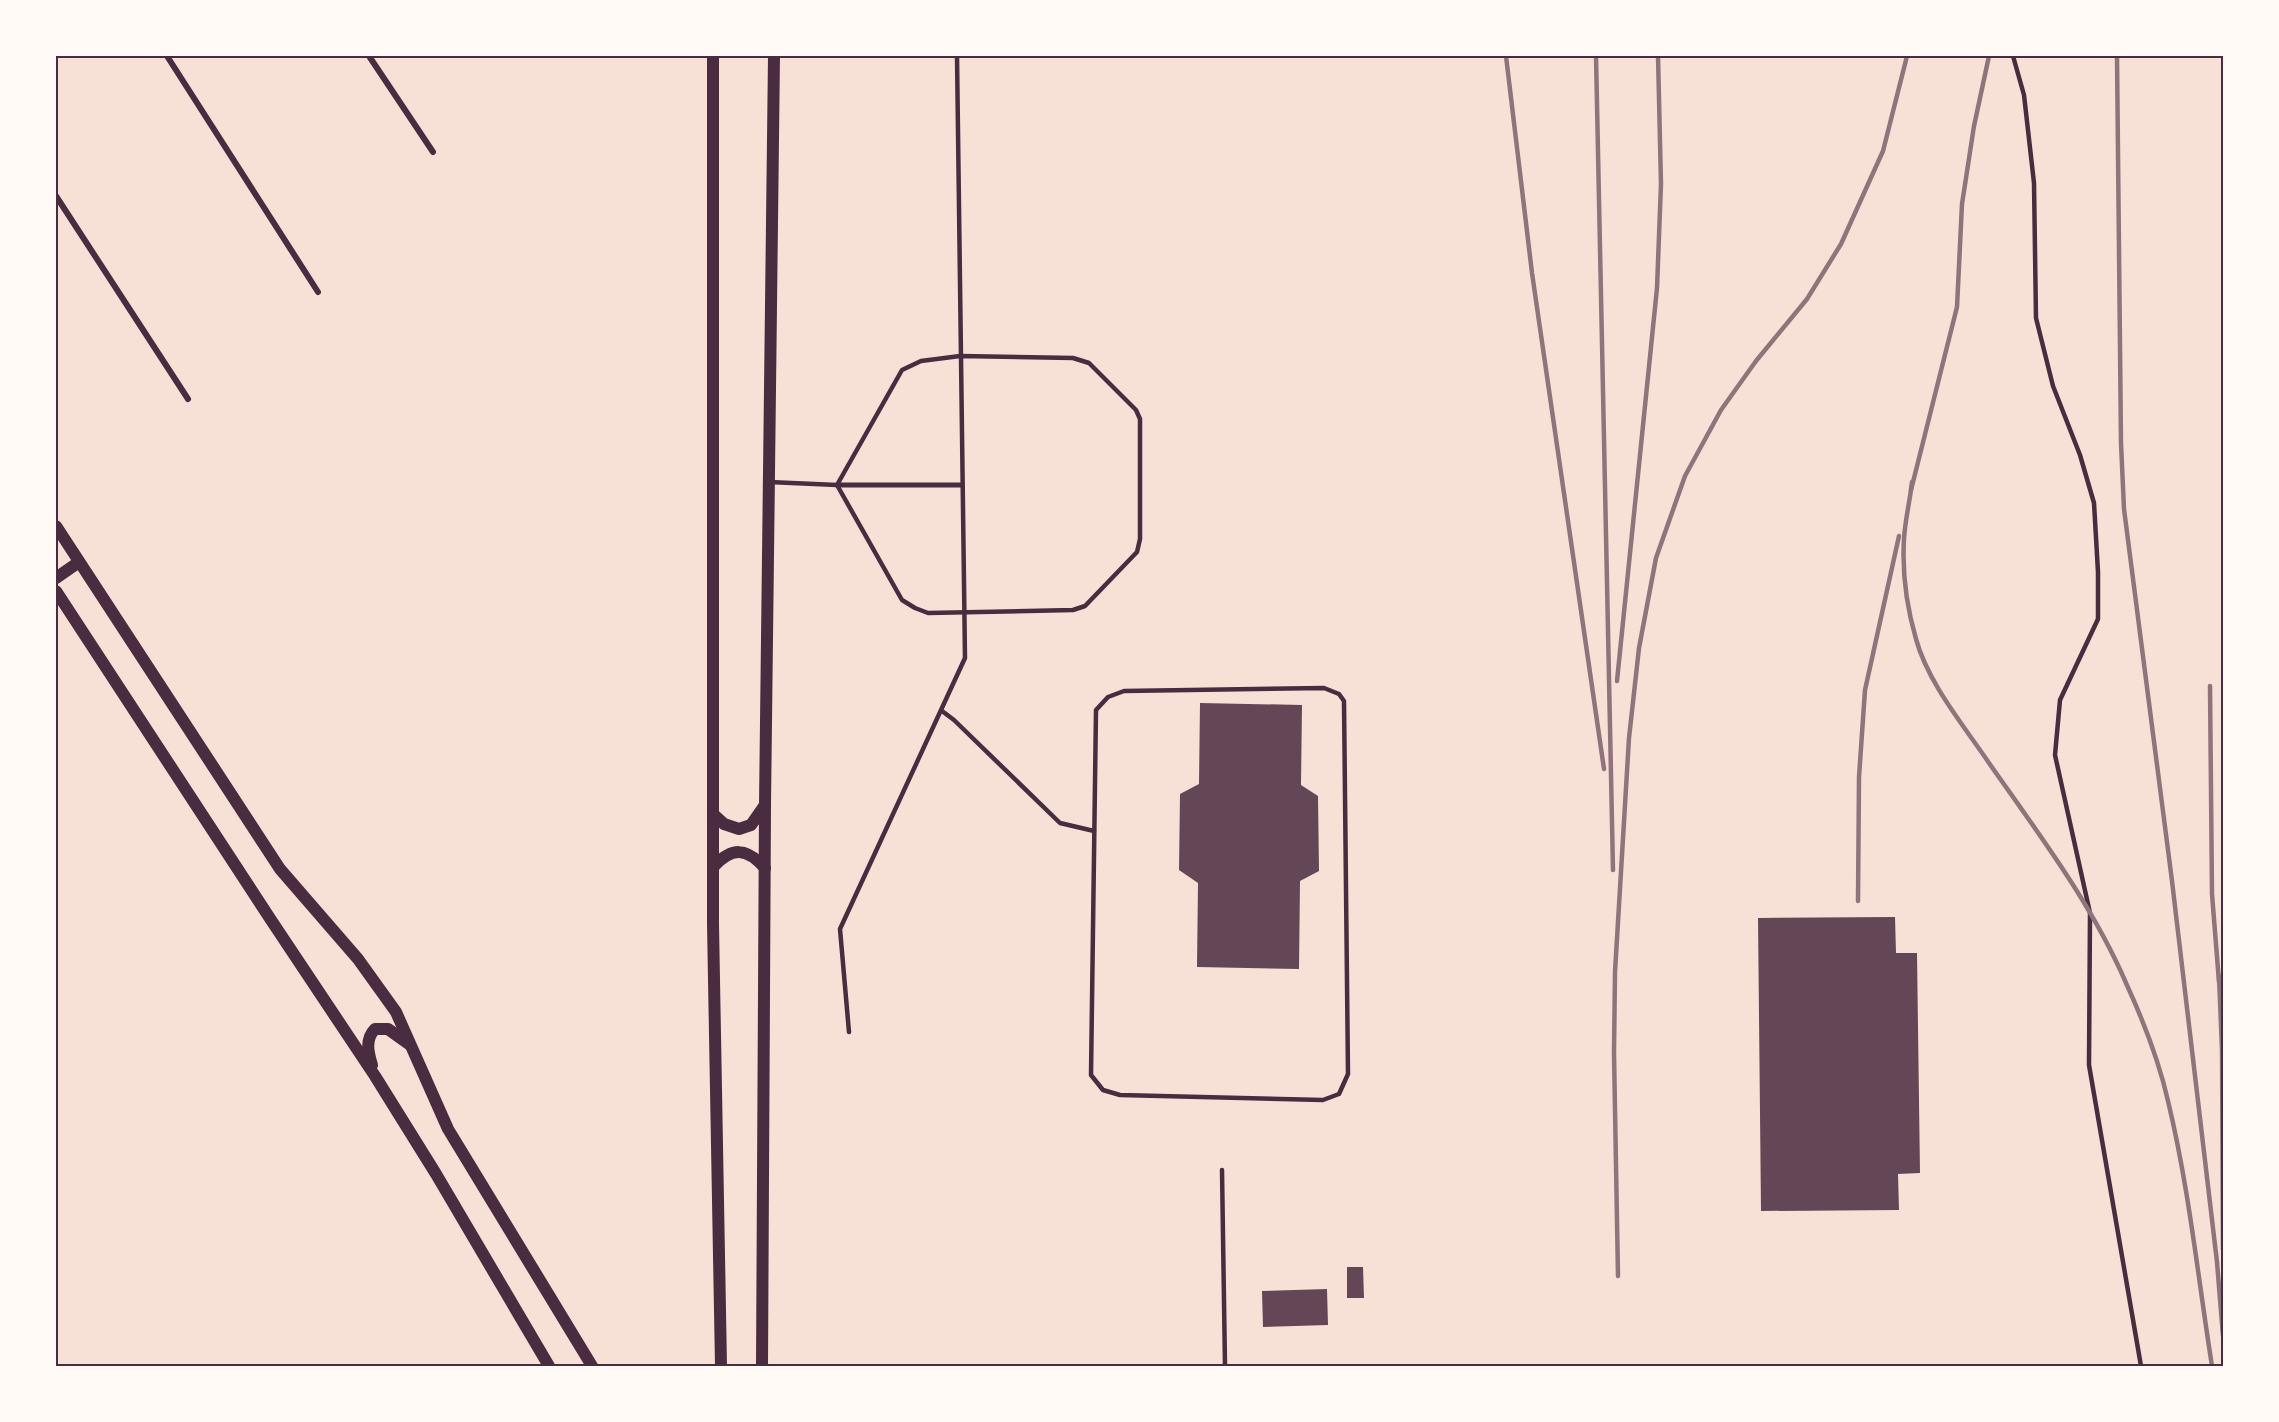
<svg xmlns="http://www.w3.org/2000/svg" width="2279" height="1422" font-family="'Space Grotesk',sans-serif">
  <style>
    .building { fill: #644757 }
    .lines { fill: none; stroke-linecap: round; stroke-linejoin: round }
    .service { stroke: #4a2c40; stroke-width: 4.5 }
    .pedestrian { stroke: #4a2c40; stroke-width: 5 }
    .minor { stroke: #4a2c40; stroke-width: 6 }
    .secondary { stroke: #4a2c40; stroke-width: 12 }
    .rail { stroke: #8f747c; stroke-width: 4.5 }
    .neatline { fill: none; stroke: #4a2c40; stroke-width: 2 }
  </style>
  <rect width="100%" height="100%" fill="#f7e1d7"/>
  <g class="building">
    <path d="M1200 703 1302 705 1301 785 1318 796 1319 871 1300 881 1299 969 1197 967 1198 883 1179 870 1180 794 1199 784Z"/>
    <path d="M1895 917 1896 953H1917L1920 1173 1898 1174 1899 1210 1761 1211 1758 918Z"/>
    <path d="M1347 1267H1363L1364 1298H1347Z"/>
    <path d="M1327 1289 1328 1325 1263 1327 1262 1291Z"/>
  </g>
  <g class="lines">
    <g class="service">
      <path d="M2013 56 2024 95 2034 183 2036 318 2053 386 2080 455 2094 503 2098 572V619L2060 700 2055 755 2090 913 2089 1065 2141 1366"/>
      <path d="M960 356 1073 358 1089 363 1136 410 1140 419V539L1137 552 1085 606 1073 610 928 613 915 608 902 600 837 485 902 370 921 361Z"/>
      <path d="M769 482 837 485"/>
      <path d="M1324 688 1339 694 1344 701 1348 1074 1339 1094 1323 1100 1120 1095 1103 1090 1091 1075 1096 710 1108 697 1124 691Z"/>
      <path d="M942 711 954 720 1060 823 1094 831"/>
      <path d="M849 1032 840 929 965 658 957 56"/>
      <path d="M1222 1170 1225 1366"/>
    </g>
    <path class="pedestrian" d="M837 485H962"/>
    <g class="minor">
      <path d="M167 56 318 292"/>
      <path d="M369 56 433 152"/>
      <path d="M56 196 188 399"/>
    </g>
    <g class="secondary">
      <path d="M713 56V924L721 1366"/>
      <path d="M56 526 280 869 358 959 396 1012 448 1129 592 1366"/>
      <path d="M56 578 79 562"/>
      <path d="M56 591 271 920 375 1076 436 1174 549 1366"/>
      <path d="M713 814 724 824 739 829 751 825 765 805"/>
      <path d="M713 867C732 847 746 847 765 868"/>
      <path d="M372 1065C368 1052 365 1039 375 1029H388L409 1044"/>
      <path d="M762 1366 765 805 774 56"/>
    </g>
    <g class="rail">
      <path d="M1506 56 1532 273 1604 769"/>
      <path d="M1596 56 1613 870"/>
      <path d="M2117 56 2121 443 2124 509 2172 881 2217 1262 2223 1336"/>
      <path d="M1912 482C1910 501 1905 520 1904 539 1902 572 1907 608 1916 639 1928 683 1964 726 1989 763 2038 833 2092 904 2126 983 2143 1020 2159 1061 2168 1101 2189 1188 2198 1278 2212 1366"/>
      <path d="M1911 490 1957 307 1962 204 1974 126 1989 56"/>
      <path d="M1617 681 1657 288 1661 184 1658 56"/>
      <path d="M2210 686 2212 894 2219 982"/>
      <path d="M1858 901 1859 777 1865 690 1899 536"/>
      <path d="M2219 976 2222 1050 2223 1249"/>
      <path d="M1618 1276 1614 1053 1615 972 1629 738 1639 648 1656 558 1685 476 1721 410 1756 361 1807 299 1841 244 1883 151 1907 56"/>
      <path d="M2223 1327 2224 1354"/>
    </g>
  </g>
  <rect width="2279" height="1422" fill="none" stroke="#fffaf5" stroke-width="114"/>
  <rect x="57" y="57" width="2165" height="1308" class="neatline"/>
</svg>
